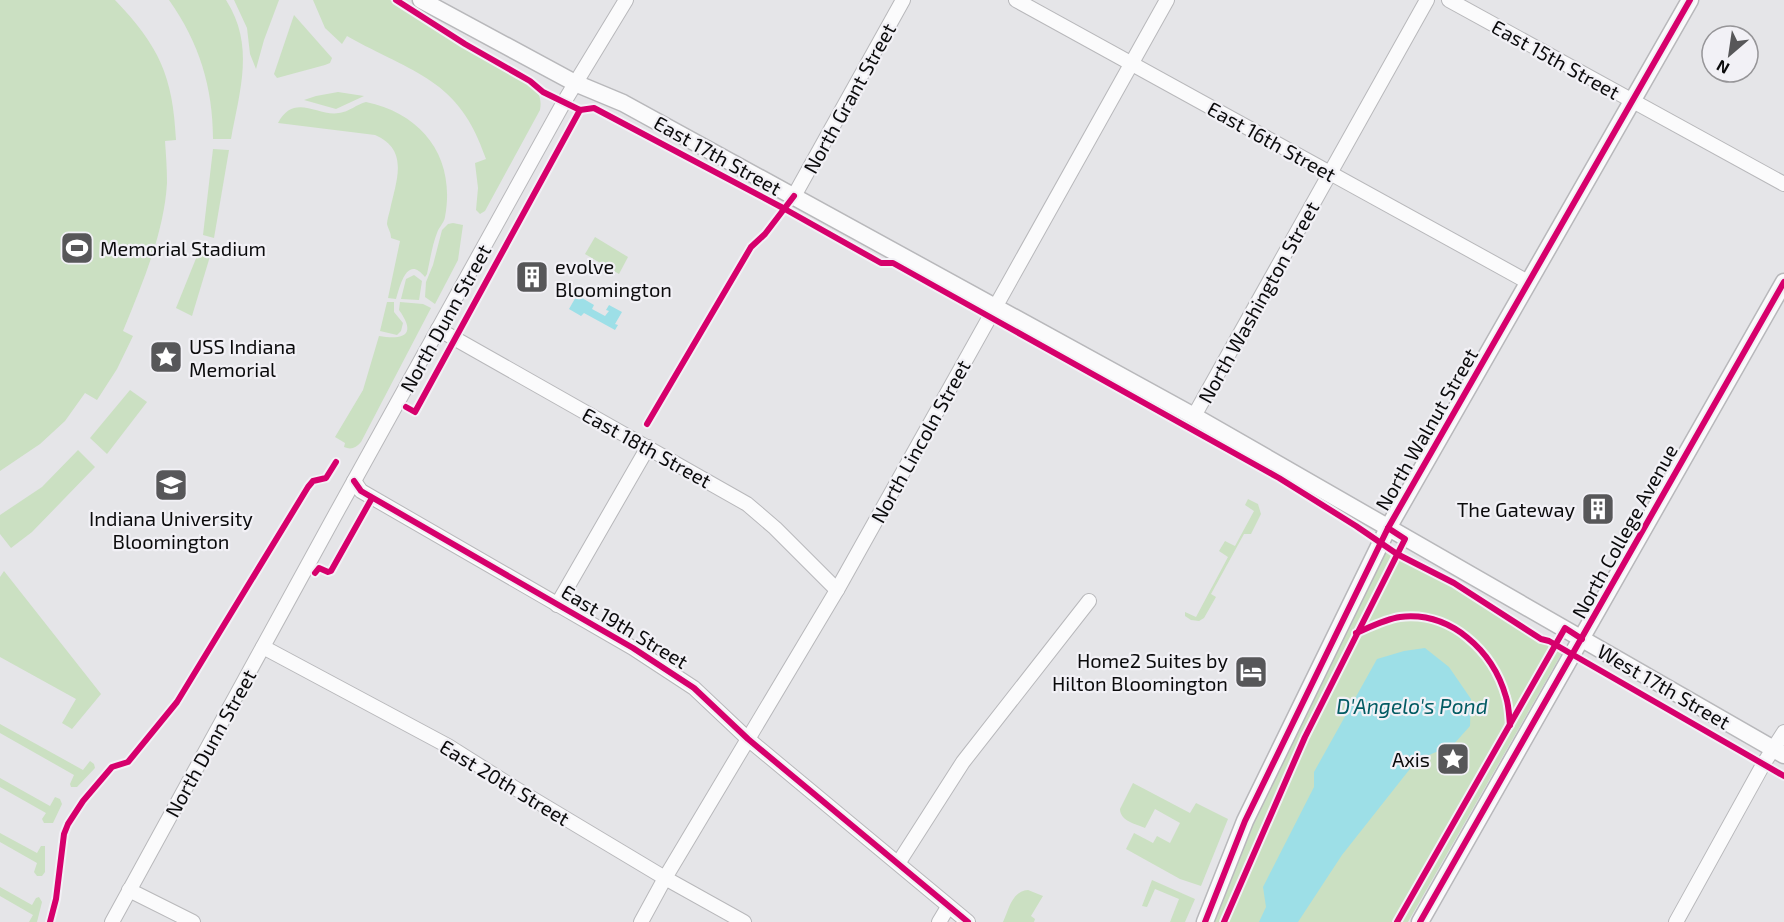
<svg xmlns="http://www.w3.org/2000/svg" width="1784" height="922" font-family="'Exo 2',sans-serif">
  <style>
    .green { fill: #cbe0c2 }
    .water { fill: #9ddfe7 }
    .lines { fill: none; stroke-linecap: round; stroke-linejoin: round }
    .minor-casing { stroke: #b8b8bb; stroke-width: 16 }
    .major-casing { stroke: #b8b8bb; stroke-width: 19 }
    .minor { stroke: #fbfbfc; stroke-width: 14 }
    .major { stroke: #fbfbfc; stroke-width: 16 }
    .cycleway-casing { stroke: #f2f1f6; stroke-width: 10 }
    .cycleway { stroke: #d6006c; stroke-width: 6 }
    .labels { text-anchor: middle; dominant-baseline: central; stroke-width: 4.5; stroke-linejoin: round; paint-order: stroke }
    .street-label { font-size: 20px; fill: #0b0b0c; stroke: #f2f1f6 }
    .poi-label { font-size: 20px; fill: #0b0b0c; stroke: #f2f1f6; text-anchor: start }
    .water-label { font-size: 21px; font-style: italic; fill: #025b63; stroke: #f2f1f6 }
  </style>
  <rect width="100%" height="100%" fill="#e5e5e8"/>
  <g class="green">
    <path d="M0 0H115C159 46 173 76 176 140L165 141C166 155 167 169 167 183 164 234 142 284 123 331L133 336 117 369 97 400 85 393 65 421 40 444 0 471Z"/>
    <path d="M169 0H226C255 45 240 90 231 139H213C213 87 199 42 169 0Z"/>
    <path d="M234 0H279L264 40 256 69 250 54 247 28Z"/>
    <path d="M313 0H390L466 48 531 84C539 92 542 99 540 110L485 211 480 214 476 210 478 188 475 163 486 159C459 78 414 74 347 36L342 44 325 28Z"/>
    <path d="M294 15 332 58 330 63 325 65 277 78 274 74Z"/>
    <path d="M338 92 364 96 336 109 304 100 316 96Z"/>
    <path d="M366 102C423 114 456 158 445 217 444 223 439 227 437 233 432 246 430 260 427 274L425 277C407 254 400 286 396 299L388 298 400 241 391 238C391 232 388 229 387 224 387 220 389 214 390 210 396 181 410 150 375 135L278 123C294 92 318 117 339 113 349 112 357 104 366 102Z"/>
    <path d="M213 149 229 150 214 238 203 235Z"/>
    <path d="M453 223 463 225 458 260 435 304 425 297 426 282 433 265 442 230 448 224Z"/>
    <path d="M595 237 628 257 619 274 585 254Z"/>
    <path d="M199 251 211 253 192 316 176 308Z"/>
    <path d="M414 275 422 281 419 300 401 299 406 279Z"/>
    <path d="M387 302H394V312L403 323 401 331 397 335 380 331Z"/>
    <path d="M400 302 423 304 431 308 361 442C356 448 351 450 344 447L345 443 335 437 363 390 379 336C404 340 417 335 399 310Z"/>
    <path d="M130 390 147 402 107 454 90 438Z"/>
    <path d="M78 450 95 467 32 532 11 548 0 534V515L42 487Z"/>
    <path d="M1248 499 1258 504 1261 514 1251 534H1244L1211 594 1216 597 1204 618 1199 621 1191 620 1185 616V612L1196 617 1228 557 1219 551 1225 541 1235 546 1254 511 1245 505Z"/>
    <path d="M1386 549 1563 651 1408 922H1212C1261 794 1325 671 1386 549Z"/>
    <path d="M4 571 101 694 72 729 62 723 76 699 0 657V577Z"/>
    <path d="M0 724 83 770 90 761 94 764 95 768 77 787H71L70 784 74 775 0 733Z"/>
    <path d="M0 778 50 806 55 797 60 799 62 804 53 823H44L42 819 46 813 0 787Z"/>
    <path d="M1133 783 1190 813 1196 803 1228 819 1201 886 1180 879 1126 849 1134 833 1153 843 1157 836 1170 843 1180 823 1155 809 1145 828C1136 824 1120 821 1120 809Z"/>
    <path d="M0 833 37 853 41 846H45V872L42 876H37L34 872 37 863 0 842Z"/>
    <path d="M1152 880 1195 899 1185 922H1170L1179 899 1155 889 1147 907 1142 906Z"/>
    <path d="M0 887 32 905 36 898 39 897 42 902 37 922H29L33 915 0 896Z"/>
    <path d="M1028 890 1043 896 1031 916 1035 919 1034 922H1003C1009 909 1012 891 1028 890Z"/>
  </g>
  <g class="water">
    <path d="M577 295 594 305 592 309 605 316 609 311 606 310 609 305 622 312 615 324 618 325 615 330 584 313 581 316 569 309Z"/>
    <path d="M1425 648 1449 667 1471 699 1470 726 1453 745 1417 760 1342 855 1298 922H1259L1266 907 1263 887 1314 787V772L1377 659 1404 651Z"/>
  </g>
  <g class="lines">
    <g class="minor-casing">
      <g id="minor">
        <path d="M1016 0 1528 282"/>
        <path d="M1449 0 1784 184"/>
        <path d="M794 196 903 0"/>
        <path d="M438 329 747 504 775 528 837 590"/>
        <path d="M1194 416 1427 0"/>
        <path d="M354 481 361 491 633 648 694 688 748 739 968 922"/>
        <path d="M557 605 648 447"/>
        <path d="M263 647 448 746 513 787 665 878 744 922"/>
        <path d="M899 862 963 762 1089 601"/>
        <path d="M129 890 193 922"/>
        <path d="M112 922 339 508 564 102 626 0"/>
        <path d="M641 922 665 878 837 590 1167 0"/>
        <path d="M939 922 948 907"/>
        <path d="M1676 922 1764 763 1784 732"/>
      </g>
    </g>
    <g class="major-casing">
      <g id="major">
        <path d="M421 0 575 83 623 103 1194 416 1784 755"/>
        <path d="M1205 922 1245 821 1388 528 1690 0"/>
        <path d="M1420 922 1784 282"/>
      </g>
    </g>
    <use href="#minor" class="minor"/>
    <use href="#major" class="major"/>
    <g class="cycleway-casing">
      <g id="cycleway">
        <path d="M396 0 465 44 530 81 543 92 580 110 594 108 783 208 881 263H893L1279 478 1356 526 1397 554 1454 583 1541 639 1549 641 1784 776"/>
        <path d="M406 407 415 412 580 110"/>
        <path d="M647 424 751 247 765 234 794 196"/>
        <path d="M354 481 361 491 633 648 694 688 748 739 968 922"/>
        <path d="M315 573 319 568 328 572 331 571 372 498"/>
        <path d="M1356 633C1370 627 1386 619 1400 617 1451 611 1493 651 1506 697 1509 706 1509 716 1510 725"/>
        <path d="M50 922 56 899 64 834 68 824 83 801 112 767 128 762 177 702 308 487 313 481 326 478 336 462"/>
        <path d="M1205 922 1245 821 1388 528 1690 0"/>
        <path d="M1224 922 1305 737 1405 539 1388 528"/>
        <path d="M1397 922 1565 628 1582 639"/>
        <path d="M1420 922 1784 282"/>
      </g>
    </g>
    <use href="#cycleway" class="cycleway"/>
  </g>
  <defs>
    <g id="stadium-square" transform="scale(1.725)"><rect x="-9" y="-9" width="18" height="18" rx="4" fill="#575759" stroke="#f2f1f6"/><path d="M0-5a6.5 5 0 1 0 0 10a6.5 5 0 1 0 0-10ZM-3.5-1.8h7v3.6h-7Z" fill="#fff"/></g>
    <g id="building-square" transform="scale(1.725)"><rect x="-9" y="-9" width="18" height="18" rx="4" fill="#575759" stroke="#f2f1f6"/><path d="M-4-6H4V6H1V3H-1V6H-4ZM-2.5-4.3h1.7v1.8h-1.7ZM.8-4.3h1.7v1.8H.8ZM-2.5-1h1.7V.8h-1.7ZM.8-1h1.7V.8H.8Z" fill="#fff"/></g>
    <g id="sight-square" transform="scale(1.725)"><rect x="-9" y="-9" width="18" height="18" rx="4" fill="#575759" stroke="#f2f1f6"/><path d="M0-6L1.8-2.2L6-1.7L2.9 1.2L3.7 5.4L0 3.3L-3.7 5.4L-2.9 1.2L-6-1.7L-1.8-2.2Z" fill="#fff"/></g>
    <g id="university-square" transform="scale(1.725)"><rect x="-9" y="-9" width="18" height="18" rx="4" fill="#575759" stroke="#f2f1f6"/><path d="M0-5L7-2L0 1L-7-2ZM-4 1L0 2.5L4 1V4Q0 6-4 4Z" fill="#fff"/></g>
    <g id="hotel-square" transform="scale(1.725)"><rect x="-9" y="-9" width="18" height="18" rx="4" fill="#575759" stroke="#f2f1f6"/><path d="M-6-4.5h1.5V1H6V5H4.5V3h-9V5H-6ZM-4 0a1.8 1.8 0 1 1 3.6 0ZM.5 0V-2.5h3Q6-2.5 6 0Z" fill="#fff"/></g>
  </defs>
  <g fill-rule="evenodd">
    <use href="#stadium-square" x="77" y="248"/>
    <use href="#building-square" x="532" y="277"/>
    <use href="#sight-square" x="166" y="357"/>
    <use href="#university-square" x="171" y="485"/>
    <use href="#building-square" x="1598" y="509"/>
    <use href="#hotel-square" x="1251" y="672"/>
    <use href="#sight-square" x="1453" y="759"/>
  </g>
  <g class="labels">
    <g class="street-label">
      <text transform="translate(1556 59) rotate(29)">East 15th Street</text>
      <text transform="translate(849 98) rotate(-61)">North Grant Street</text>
      <text transform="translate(1272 141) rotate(29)">East 16th Street</text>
      <text transform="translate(718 155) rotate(29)">East 17th Street</text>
      <text transform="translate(1258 302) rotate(-61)">North Washington Street</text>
      <text transform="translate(445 318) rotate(-61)">North Dunn Street</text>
      <text transform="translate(1426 429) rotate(-60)">North Walnut Street</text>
      <text transform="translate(920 441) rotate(-61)">North Lincoln Street</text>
      <text transform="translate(647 447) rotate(29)">East 18th Street</text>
      <text transform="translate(1624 531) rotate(-61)">North College Avenue</text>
      <text transform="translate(625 626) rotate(31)">East 19th Street</text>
      <text transform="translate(1664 686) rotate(30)">West 17th Street</text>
      <text transform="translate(210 743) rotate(-61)">North Dunn Street</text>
      <text transform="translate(505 782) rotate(31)">East 20th Street</text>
    </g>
    <g class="poi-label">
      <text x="100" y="248">Memorial Stadium</text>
      <text x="555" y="266">evolve<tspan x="555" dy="23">Bloomington</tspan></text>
      <text x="189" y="346">USS Indiana<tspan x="189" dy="23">Memorial</tspan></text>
      <text x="1575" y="509" text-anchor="end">The Gateway</text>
      <text x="171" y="518" text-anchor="middle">Indiana University<tspan x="171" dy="23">Bloomington</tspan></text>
      <text x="1228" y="660" text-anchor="end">Home2 Suites by<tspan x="1228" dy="23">Hilton Bloomington</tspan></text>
      <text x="1430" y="759" text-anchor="end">Axis</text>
    </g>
    <g class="water-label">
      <text x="1412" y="705">D'Angelo's Pond</text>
    </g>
  </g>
  <g transform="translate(1730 54) rotate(209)"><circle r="28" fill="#f2f1f6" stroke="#969598" stroke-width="1.5"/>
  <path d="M0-4.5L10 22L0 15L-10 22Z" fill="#575759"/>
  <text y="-9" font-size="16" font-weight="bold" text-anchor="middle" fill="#0b0b0c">N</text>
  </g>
</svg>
